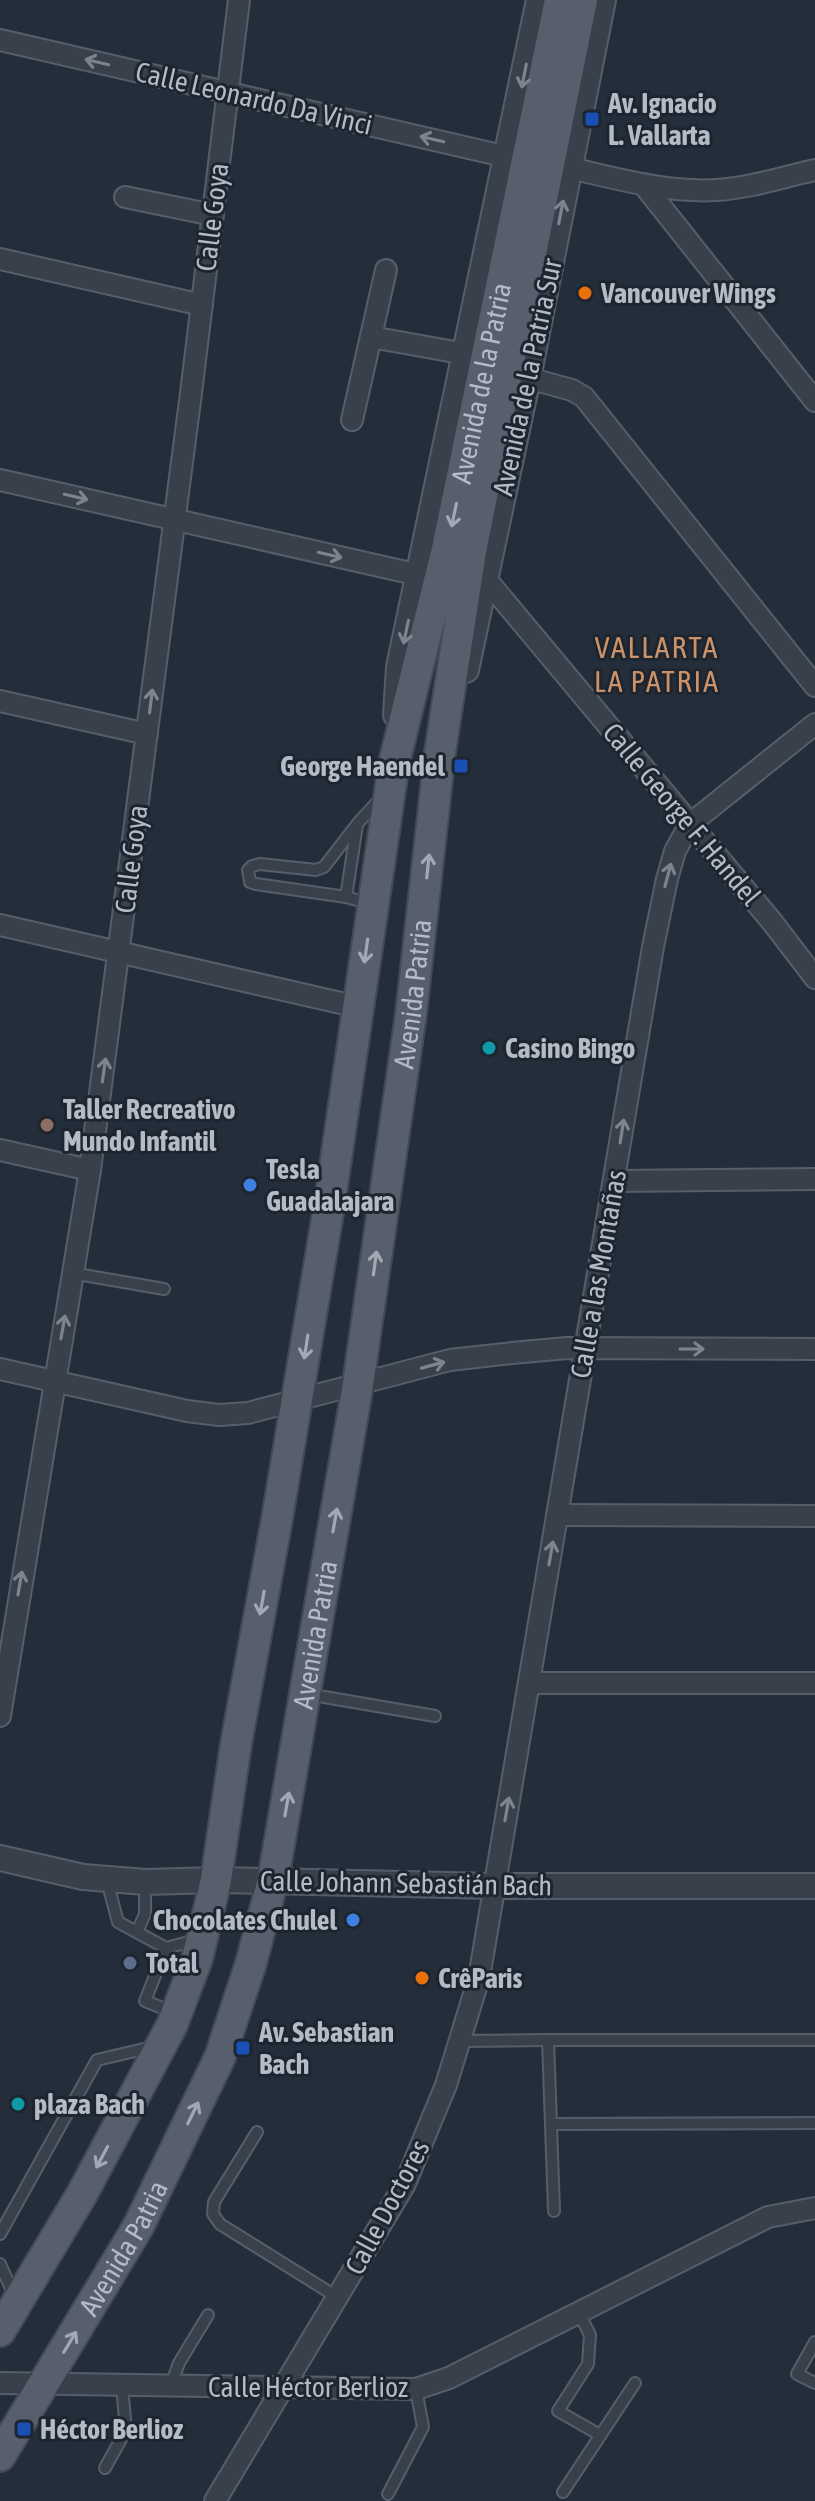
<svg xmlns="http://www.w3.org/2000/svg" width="815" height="2501" font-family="'Asap Condensed',sans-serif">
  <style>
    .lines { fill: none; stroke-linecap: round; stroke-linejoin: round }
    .service-casing { stroke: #565e69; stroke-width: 14 }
    .minor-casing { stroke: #565e69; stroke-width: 24 }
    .tertiary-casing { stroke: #565e69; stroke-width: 28 }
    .primary-casing { stroke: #414954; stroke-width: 34 }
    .service { stroke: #38404b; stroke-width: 10 }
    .minor { stroke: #38404b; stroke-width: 20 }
    .tertiary { stroke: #38404b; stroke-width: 24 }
    .primary { stroke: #565f6b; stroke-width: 30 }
    .oneway { stroke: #7c848f }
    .oneway2 { stroke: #a0a9b4 }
    .transit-dot { fill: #1a4fb4; stroke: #1d2530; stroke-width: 3 }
    .food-dot { fill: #e8710a; stroke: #1d2530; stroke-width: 3 }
    .culture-dot { fill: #0f9aa8; stroke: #1d2530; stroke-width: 3 }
    .education-dot { fill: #8d6e63; stroke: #1d2530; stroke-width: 3 }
    .shop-dot { fill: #3f7fe0; stroke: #1d2530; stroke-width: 3 }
    .service-dot { fill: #5c6f8a; stroke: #1d2530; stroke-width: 3 }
    .labels { text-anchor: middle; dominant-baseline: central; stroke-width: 6; stroke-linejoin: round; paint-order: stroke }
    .street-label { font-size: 28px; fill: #b3bbc6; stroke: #1d2530 }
    .poi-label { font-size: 28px; font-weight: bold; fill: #b3bbc6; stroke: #1d2530; text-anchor: start }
    .neighbourhood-label { font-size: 30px; letter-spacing: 2px; fill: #cd9267; stroke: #1d2530 }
  </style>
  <rect width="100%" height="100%" fill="#242e3a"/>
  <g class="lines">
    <g class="service-casing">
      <g id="service">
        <path d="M346 897 357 825"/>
        <path d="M371 904 346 897 256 884 250 882 248 870 252 866 260 864 316 870 324 867 358 823 381 798"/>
        <path d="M72 1273 164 1289"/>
        <path d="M307 1694 435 1716"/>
        <path d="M107 1881 118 1922 166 1948 196 1940"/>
        <path d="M137 1932 145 1914V1884"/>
        <path d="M166 1948 145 2001 172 2012"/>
        <path d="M460 2041 548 2040"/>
        <path d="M552 2124 815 2123"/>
        <path d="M257 2132 214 2202 213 2214 220 2224 337 2297"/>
        <path d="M554 2211 548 2040H815"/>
        <path d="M0 2234 97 2060 152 2047"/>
        <path d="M0 2264 14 2295"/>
        <path d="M579 2313 590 2335 588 2364 558 2411 600 2435"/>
        <path d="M815 2342 797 2374 815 2383"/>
        <path d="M171 2385 179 2363 208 2315"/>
        <path d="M105 2468 126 2430 122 2386"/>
        <path d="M563 2492 635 2383"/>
        <path d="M388 2494 423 2427 416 2389"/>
      </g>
    </g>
    <g class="minor-casing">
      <g id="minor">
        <path d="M0 40 508 157"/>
        <path d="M570 168C618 179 668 193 717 190 750 188 783 177 815 170"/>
        <path d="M643 184 815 401"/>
        <path d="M125 197 213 215"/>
        <path d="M0 259 202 305"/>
        <path d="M371 337 466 354"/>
        <path d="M528 378 572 390 584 397 815 686"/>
        <path d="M352 420 386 270"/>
        <path d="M0 480 419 575"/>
        <path d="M485 578 773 923 815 978"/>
        <path d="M0 701 147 734"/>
        <path d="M0 925 358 1007"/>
        <path d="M0 1150 90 1170"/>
        <path d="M614 1181 815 1179"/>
        <path d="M0 1369 187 1411 219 1415 248 1413 450 1360 512 1353 567 1348 815 1349"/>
        <path d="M557 1515 815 1516"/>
        <path d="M529 1683H815"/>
        <path d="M0 1716 90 1170 191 393 239 0"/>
        <path d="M0 2383 416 2389 449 2378 768 2217 815 2208"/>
        <path d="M215 2501 405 2184 446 2085 479 1978 653 947 667 879 675 851 690 824 815 724"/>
      </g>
    </g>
    <g class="tertiary-casing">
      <g id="tertiary">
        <path d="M466 670 528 378 603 0"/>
        <path d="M396 715 399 667 539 0"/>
        <path d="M0 1858 83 1877 146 1882 216 1880 494 1886H815"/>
      </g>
    </g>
    <g class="primary-casing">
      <g id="primary">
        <path id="s1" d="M0 2331 82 2194 172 2025 197 1959 216 1880 236 1744 277 1519 329 1207 394 763 447 549 560 0"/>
        <path id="s2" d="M0 2456 138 2227 220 2057 251 1963 273 1880 358 1384 411 1014 440 752 471 551 582 0"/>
      </g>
    </g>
    <use href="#service" class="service"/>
    <use href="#minor" class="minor"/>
    <use href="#tertiary" class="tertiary"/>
    <use href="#primary" class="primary"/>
  </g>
  <defs><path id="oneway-shaft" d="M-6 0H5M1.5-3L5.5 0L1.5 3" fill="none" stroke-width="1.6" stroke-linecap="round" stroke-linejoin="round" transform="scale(2)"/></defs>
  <g class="oneway">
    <use href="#oneway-shaft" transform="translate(97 62) rotate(-167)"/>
    <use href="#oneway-shaft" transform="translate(524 76) rotate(101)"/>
    <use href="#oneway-shaft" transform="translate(432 139) rotate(-167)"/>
    <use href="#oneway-shaft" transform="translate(561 212) rotate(-79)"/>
    <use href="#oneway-shaft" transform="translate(76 497) rotate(13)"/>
    <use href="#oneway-shaft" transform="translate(330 555) rotate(13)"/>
    <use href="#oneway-shaft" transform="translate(406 632) rotate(102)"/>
    <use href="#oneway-shaft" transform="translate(151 701) rotate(-83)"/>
    <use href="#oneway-shaft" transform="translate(668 875) rotate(-75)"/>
    <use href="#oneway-shaft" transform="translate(104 1070) rotate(-82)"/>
    <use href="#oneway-shaft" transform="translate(622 1131) rotate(-81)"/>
    <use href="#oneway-shaft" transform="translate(63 1327) rotate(-80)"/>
    <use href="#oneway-shaft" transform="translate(692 1349)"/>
    <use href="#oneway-shaft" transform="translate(433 1365) rotate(-15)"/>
    <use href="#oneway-shaft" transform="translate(551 1553) rotate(-80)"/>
    <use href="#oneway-shaft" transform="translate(20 1583) rotate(-80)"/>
    <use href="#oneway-shaft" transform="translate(507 1809) rotate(-80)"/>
  </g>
  <g class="oneway2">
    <use href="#oneway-shaft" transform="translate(454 515) rotate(102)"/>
    <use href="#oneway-shaft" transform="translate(428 866) rotate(-84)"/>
    <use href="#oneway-shaft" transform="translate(366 951) rotate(98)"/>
    <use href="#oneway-shaft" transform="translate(375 1263) rotate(-82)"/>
    <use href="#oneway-shaft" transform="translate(306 1347) rotate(99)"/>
    <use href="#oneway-shaft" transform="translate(335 1520) rotate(-80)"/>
    <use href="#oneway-shaft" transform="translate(262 1603) rotate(100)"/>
    <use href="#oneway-shaft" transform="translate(287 1804) rotate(-80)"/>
    <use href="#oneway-shaft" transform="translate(193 2113) rotate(-64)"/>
    <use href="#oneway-shaft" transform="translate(102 2157) rotate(118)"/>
    <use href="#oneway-shaft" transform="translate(70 2342) rotate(-59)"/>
  </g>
  <g class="transit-dot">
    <rect x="584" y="111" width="16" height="16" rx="4"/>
    <rect x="453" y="758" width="16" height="16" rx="4"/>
    <rect x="235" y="2040" width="16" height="16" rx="4"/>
    <rect x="16" y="2421" width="16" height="16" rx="4"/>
  </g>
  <g class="food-dot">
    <circle cx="585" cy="293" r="8"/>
    <circle cx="422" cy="1978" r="8"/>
  </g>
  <g class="culture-dot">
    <circle cx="489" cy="1048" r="8"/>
    <circle cx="18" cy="2104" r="8"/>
  </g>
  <circle class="education-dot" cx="47" cy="1125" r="8"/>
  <g class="shop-dot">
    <circle cx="250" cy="1185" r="8"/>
    <circle cx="353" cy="1920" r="8"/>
  </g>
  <circle class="service-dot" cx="130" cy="1963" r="8"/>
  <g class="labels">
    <g class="street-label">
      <text transform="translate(254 98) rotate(13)">Calle Leonardo Da Vinci</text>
      <text transform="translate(212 217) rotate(-83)">Calle Goya</text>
      <text transform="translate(527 377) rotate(-78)">Avenida de la Patria Sur</text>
      <text stroke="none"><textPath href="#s1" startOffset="2024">Avenida de la Patria</textPath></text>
      <text transform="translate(682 814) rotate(50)">Calle George F. Handel</text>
      <text transform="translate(131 859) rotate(-83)">Calle Goya</text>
      <text stroke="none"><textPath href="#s2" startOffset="1538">Avenida Patria</textPath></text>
      <text transform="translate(598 1274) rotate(-80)">Calle a las Montañas</text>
      <text stroke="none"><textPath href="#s2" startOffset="890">Avenida Patria</textPath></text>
      <text transform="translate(406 1883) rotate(1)">Calle Johann Sebastián Bach</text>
      <text transform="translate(387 2207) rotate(-62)">Calle Doctores</text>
      <text stroke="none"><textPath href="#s2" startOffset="242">Avenida Patria</textPath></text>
      <text x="308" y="2387">Calle Héctor Berlioz</text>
    </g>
    <g class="poi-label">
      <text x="608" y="103">Av. Ignacio<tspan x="608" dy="32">L. Vallarta</tspan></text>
      <text x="601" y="293">Vancouver Wings</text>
      <text x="445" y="766" text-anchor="end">George Haendel</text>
      <text x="505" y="1048">Casino Bingo</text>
      <text x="63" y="1109">Taller Recreativo<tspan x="63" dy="32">Mundo Infantil</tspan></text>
      <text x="266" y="1169">Tesla<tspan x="266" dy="32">Guadalajara</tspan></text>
      <text x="337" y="1920" text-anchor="end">Chocolates Chulel</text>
      <text x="146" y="1963">Total</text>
      <text x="438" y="1978">CrêParis</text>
      <text x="259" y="2032">Av. Sebastian<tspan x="259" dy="32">Bach</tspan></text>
      <text x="34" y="2104">plaza Bach</text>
      <text x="40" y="2429">Héctor Berlioz</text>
    </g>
    <g class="neighbourhood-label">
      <text x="657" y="647">VALLARTA<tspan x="657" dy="34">LA PATRIA</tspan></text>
    </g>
  </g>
</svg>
